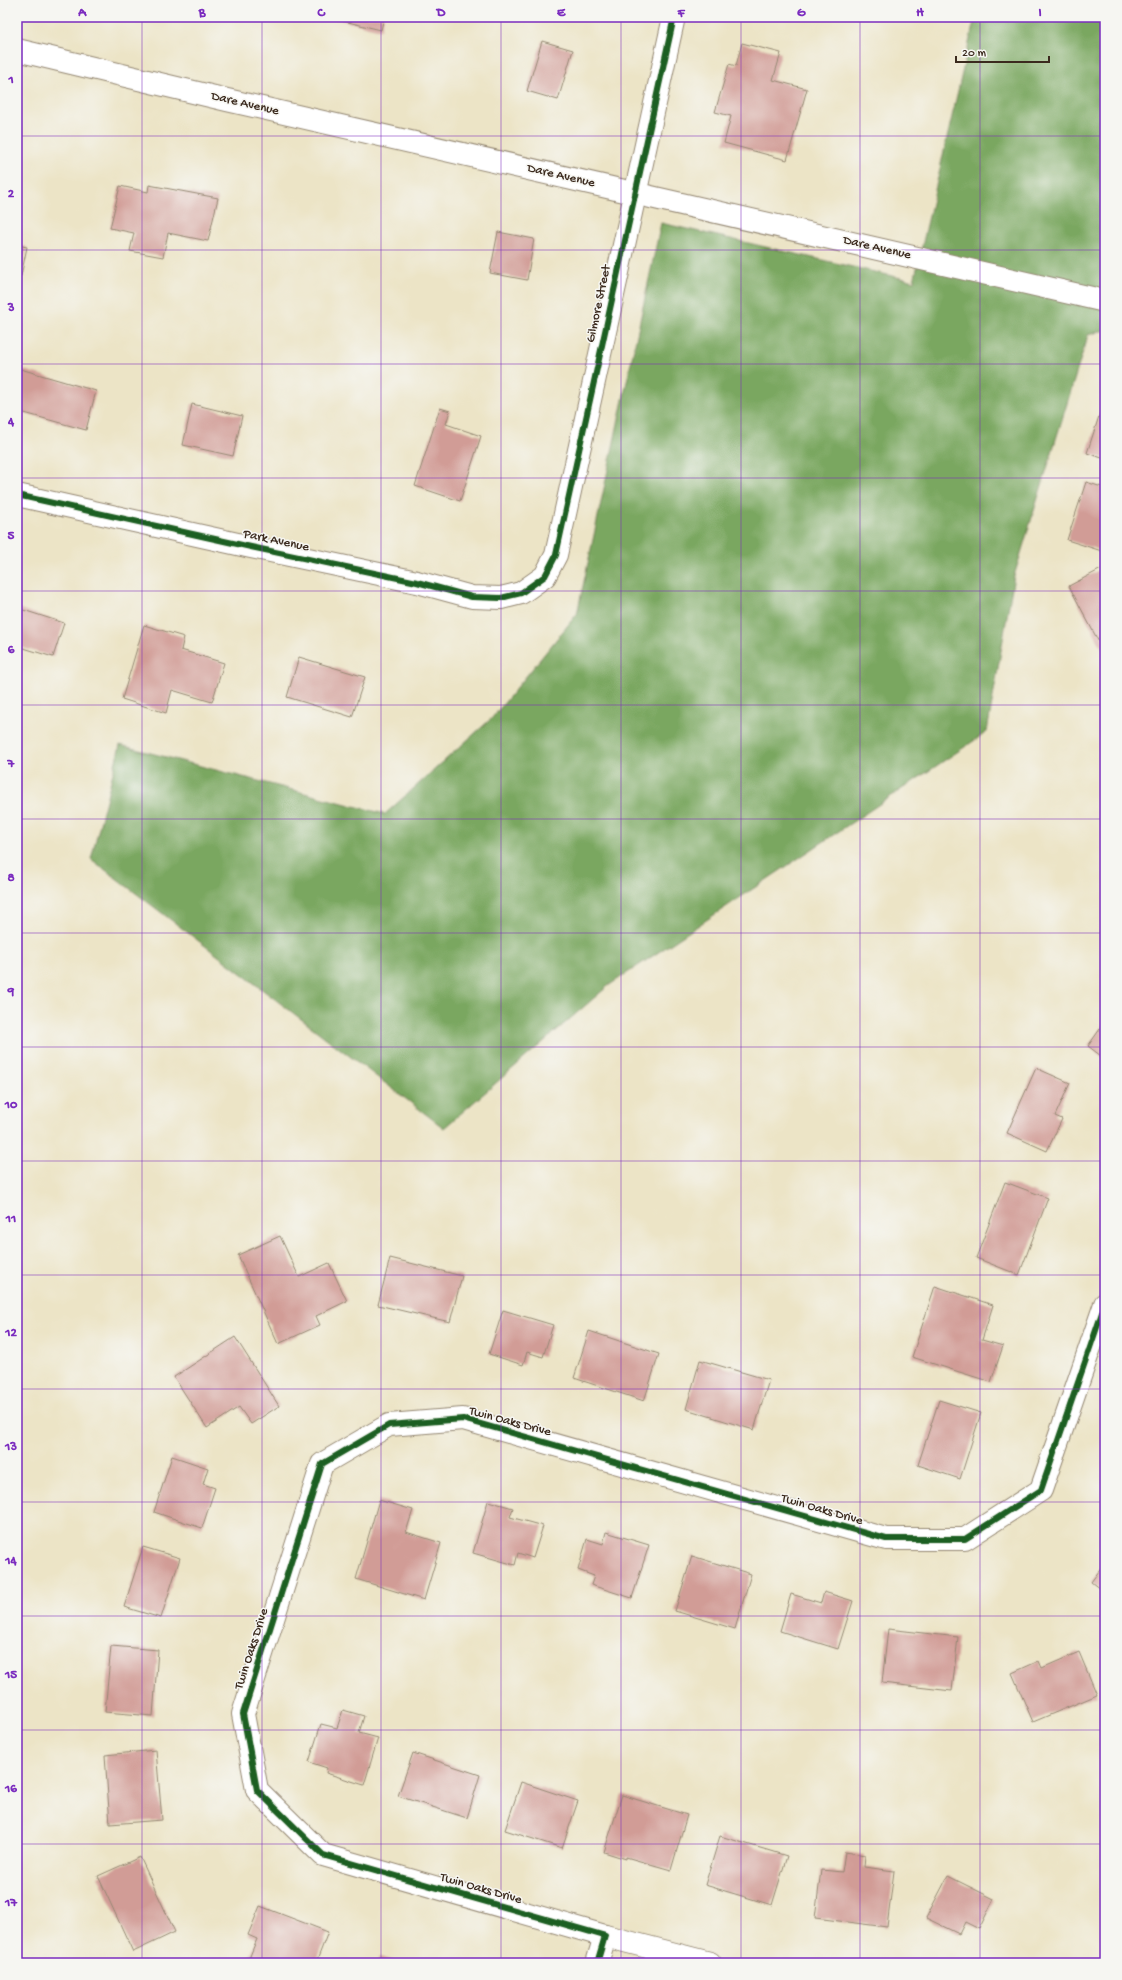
<svg xmlns="http://www.w3.org/2000/svg" width="1122" height="1980" font-family="'Gochi Hand',sans-serif">
  <style>
    .forest { fill: #7aa760; stroke: #5a683f }
    .building { fill: #d19c96 }
    .lines { fill: none; stroke-linecap: round; stroke-linejoin: round }
    .street-casing { stroke: #948772; stroke-width: 24 }
    .street { stroke: #fff; stroke-width: 22 }
    .cycleway-casing { stroke: #f6f6f2; stroke-width: 8 }
    .cycleway { stroke: #1b5e20; stroke-width: 6 }
    .grid { fill: none; stroke: #7b2cbf; stroke-width: 1; stroke-opacity: 0.55 }
    .labels { text-anchor: middle; dominant-baseline: central; stroke-width: 3; stroke-linejoin: round; paint-order: stroke }
    .street-label { font-size: 13px; fill: #3b2a1e; stroke: #f6f6f2 }
    .neatline { fill: none; stroke: #7b2cbf; stroke-width: 1.5 }
    .grid-label { font-size: 13px; text-anchor: middle; font-weight: bold; fill: #7b2cbf }
  </style>
  <rect width="100%" height="100%" fill="#f6f6f2"/>
  <filter id="ink" filterUnits="userSpaceOnUse"><feTurbulence type="fractalNoise" baseFrequency=".025" numOctaves="2"/><feDisplacementMap in="SourceGraphic" scale="8" xChannelSelector="R" yChannelSelector="G"/><feConvolveMatrix kernelMatrix="1 2 1 2 8 2 1 2 1" color-interpolation-filters="sRGB"/></filter>
  <filter id="wash" filterUnits="userSpaceOnUse"><feTurbulence type="fractalNoise" baseFrequency=".012" numOctaves="4" result="noise"/><feDisplacementMap in="SourceGraphic" scale="16" xChannelSelector="R" yChannelSelector="G"/><feGaussianBlur stdDeviation="0.9" result="paint"/><feColorMatrix in="noise" values="0 0 0 0 0 0 0 0 0 0 0 0 0 0 0 0 0 1.4 0 .05"/><feComposite in="paint" operator="in"/></filter>
  <g filter="url(#wash)">
    <rect width="100%" height="100%" fill="#ece4c6"/>
    <path class="forest" d="M975 17H1105V330L1088 335 1014 576 987 732 608 986 444 1128 91 859 120 745 385 814 492 718 577 614 661 223 914 281Z"/>
    <g id="blocks">
      <g class="building">
        <path d="M327 17H384L381 30Z"/>
        <path d="M542 41 573 50 558 100 527 91Z"/>
        <path d="M742 43 781 53 773 80 807 89 787 160 724 143 731 116 715 112 729 64 736 66Z"/>
        <path d="M149 185 218 198 208 241 168 233 163 257 130 251 134 233 110 228 120 186 148 192Z"/>
        <path d="M498 232 534 239 527 280 490 273Z"/>
        <path d="M17 245 27 247 21 276 17 275Z"/>
        <path d="M17 368 96 391 86 430 17 411Z"/>
        <path d="M1105 398V459L1087 453Z"/>
        <path d="M192 404 242 416 233 456 183 445Z"/>
        <path d="M440 408 450 411 446 424 481 436 460 501 415 486Z"/>
        <path d="M1086 482 1105 488V552L1067 540Z"/>
        <path d="M1105 567V647L1102 648 1069 586Z"/>
        <path d="M17 608 64 623 53 657 17 646Z"/>
        <path d="M144 625 184 637 181 650 224 663 212 702 172 690 166 713 122 699Z"/>
        <path d="M299 657 365 677 352 717 287 697Z"/>
        <path d="M1105 1022V1059L1088 1046Z"/>
        <path d="M1036 1068 1070 1083 1055 1116 1062 1119 1047 1151 1007 1133Z"/>
        <path d="M1005 1182 1048 1198 1019 1275 976 1258Z"/>
        <path d="M280 1236 299 1277 329 1263 347 1301 316 1316 320 1325 278 1344 238 1255Z"/>
        <path d="M390 1258 462 1276 450 1322 378 1305Z"/>
        <path d="M935 1286 993 1305 982 1340 1003 1346 991 1382 912 1357Z"/>
        <path d="M503 1310 553 1325 543 1357 527 1352 523 1365 489 1354Z"/>
        <path d="M589 1331 659 1354 644 1401 574 1378Z"/>
        <path d="M235 1337 279 1406 251 1424 239 1407 207 1428 174 1377Z"/>
        <path d="M700 1360 769 1380 754 1430 686 1409Z"/>
        <path d="M939 1400 981 1413 960 1479 918 1465Z"/>
        <path d="M172 1456 208 1468 203 1484 215 1488 202 1528 154 1512Z"/>
        <path d="M379 1500 413 1510 406 1532 441 1543 424 1600 356 1579Z"/>
        <path d="M488 1501 513 1508 510 1517 543 1526 533 1558 518 1553 515 1565 473 1553Z"/>
        <path d="M606 1532 649 1545 632 1598 591 1585 594 1576 578 1570 587 1539 603 1544Z"/>
        <path d="M143 1547 180 1558 161 1618 124 1607Z"/>
        <path d="M692 1556 751 1574 735 1629 675 1611Z"/>
        <path d="M1105 1563V1593L1091 1582Z"/>
        <path d="M824 1592 853 1601 838 1649 780 1631 791 1594 821 1603Z"/>
        <path d="M888 1629 958 1637 952 1691 882 1683Z"/>
        <path d="M111 1646 158 1650 153 1716 105 1712Z"/>
        <path d="M1079 1652 1097 1695 1033 1722 1012 1673 1039 1661 1042 1668Z"/>
        <path d="M343 1710 364 1716 359 1733 378 1738 364 1785 326 1773 327 1768 309 1762 321 1724 337 1728Z"/>
        <path d="M156 1750 162 1820 110 1824 105 1755Z"/>
        <path d="M413 1753 480 1775 467 1818 398 1796Z"/>
        <path d="M521 1782 578 1801 562 1848 505 1830Z"/>
        <path d="M622 1795 687 1815 671 1870 626 1857V1859L604 1852Z"/>
        <path d="M720 1836 787 1856 772 1905 705 1885Z"/>
        <path d="M845 1852 865 1855 864 1867 894 1871 887 1927 815 1918 821 1870 842 1872Z"/>
        <path d="M140 1857 175 1932 133 1952 98 1876Z"/>
        <path d="M948 1876 994 1899 979 1929 965 1922 959 1934 926 1918Z"/>
        <path d="M260 1906 328 1932 316 1963H254L248 1961 257 1939 248 1935Z"/>
        <path d="M380 1957 399 1963H378Z"/>
      </g>
    </g>
  </g>
  <g filter="url(#ink)">
    <use href="#blocks" fill-opacity="0" stroke="#948772" stroke-width="1"/>
    <g class="lines">
      <g class="street-casing">
        <g id="street">
          <path d="M17 50 227 100 1105 301"/>
          <path d="M17 495 251 547 417 582 472 597 501 598 521 593 545 576 556 555 674 17"/>
          <path d="M605 1936 710 1963"/>
          <path d="M597 1963 605 1936 323 1855 257 1790 243 1714 322 1464 389 1425 463 1419 886 1539H965L1041 1490 1105 1304"/>
        </g>
      </g>
      <use href="#street" class="street"/>
      <g class="cycleway-casing">
        <g id="cycleway">
          <path d="M17 495 251 547 417 582 472 597 501 598 521 593 545 576 556 555 674 17"/>
          <path d="M597 1963 605 1936 323 1855 257 1790 243 1714 322 1464 389 1425 463 1419 886 1539H965L1041 1490 1105 1304"/>
        </g>
      </g>
      <use href="#cycleway" class="cycleway"/>
    </g>
  </g>
  <path class="grid" d="M142 17V1963M262 17V1963M381 17V1963M501 17V1963M621 17V1963M741 17V1963M860 17V1963M980 17V1963M17 136H1105M17 250H1105M17 364H1105M17 478H1105M17 591H1105M17 705H1105M17 819H1105M17 933H1105M17 1047H1105M17 1161H1105M17 1275H1105M17 1389H1105M17 1502H1105M17 1616H1105M17 1730H1105M17 1844H1105"/>
  <g class="labels">
    <g class="street-label">
      <text transform="translate(245 104) rotate(13)">Dare Avenue</text>
      <text transform="translate(561 176) rotate(13)">Dare Avenue</text>
      <text transform="translate(877 248) rotate(13)">Dare Avenue</text>
      <text transform="translate(599 304) rotate(-78)">Gilmore Street</text>
      <text transform="translate(276 541) rotate(12)">Park Avenue</text>
      <text transform="translate(510 1422) rotate(15)">Twin Oaks Drive</text>
      <text transform="translate(822 1510) rotate(16)">Twin Oaks Drive</text>
      <text transform="translate(252 1649) rotate(-72)">Twin Oaks Drive</text>
      <text transform="translate(481 1889) rotate(16)">Twin Oaks Drive</text>
    </g>
  </g>
  <rect width="1122" height="1980" fill="none" stroke="#f6f6f2" stroke-width="44"/>
  <path d="M956 56v6h93v-6" fill="none" stroke="#3b2a1e" stroke-width="2"/>
  <text x="962" y="56" font-size="12" fill="#3b2a1e" stroke="#f6f6f2" stroke-width="3" paint-order="stroke">20 m</text>
  <rect x="22" y="22" width="1078" height="1936" class="neatline"/>
  <g class="grid-label">
    <text x="82" y="16">A</text>
    <text x="202" y="16">B</text>
    <text x="321" y="16">C</text>
    <text x="441" y="16">D</text>
    <text x="561" y="16">E</text>
    <text x="681" y="16">F</text>
    <text x="801" y="16">G</text>
    <text x="920" y="16">H</text>
    <text x="1040" y="16">I</text>
    <text x="11" y="83">1</text>
    <text x="11" y="197">2</text>
    <text x="11" y="311">3</text>
    <text x="11" y="425">4</text>
    <text x="11" y="539">5</text>
    <text x="11" y="653">6</text>
    <text x="11" y="767">7</text>
    <text x="11" y="881">8</text>
    <text x="11" y="995">9</text>
    <text x="11" y="1108">10</text>
    <text x="11" y="1222">11</text>
    <text x="11" y="1336">12</text>
    <text x="11" y="1450">13</text>
    <text x="11" y="1564">14</text>
    <text x="11" y="1678">15</text>
    <text x="11" y="1792">16</text>
    <text x="11" y="1906">17</text>
  </g>
</svg>
